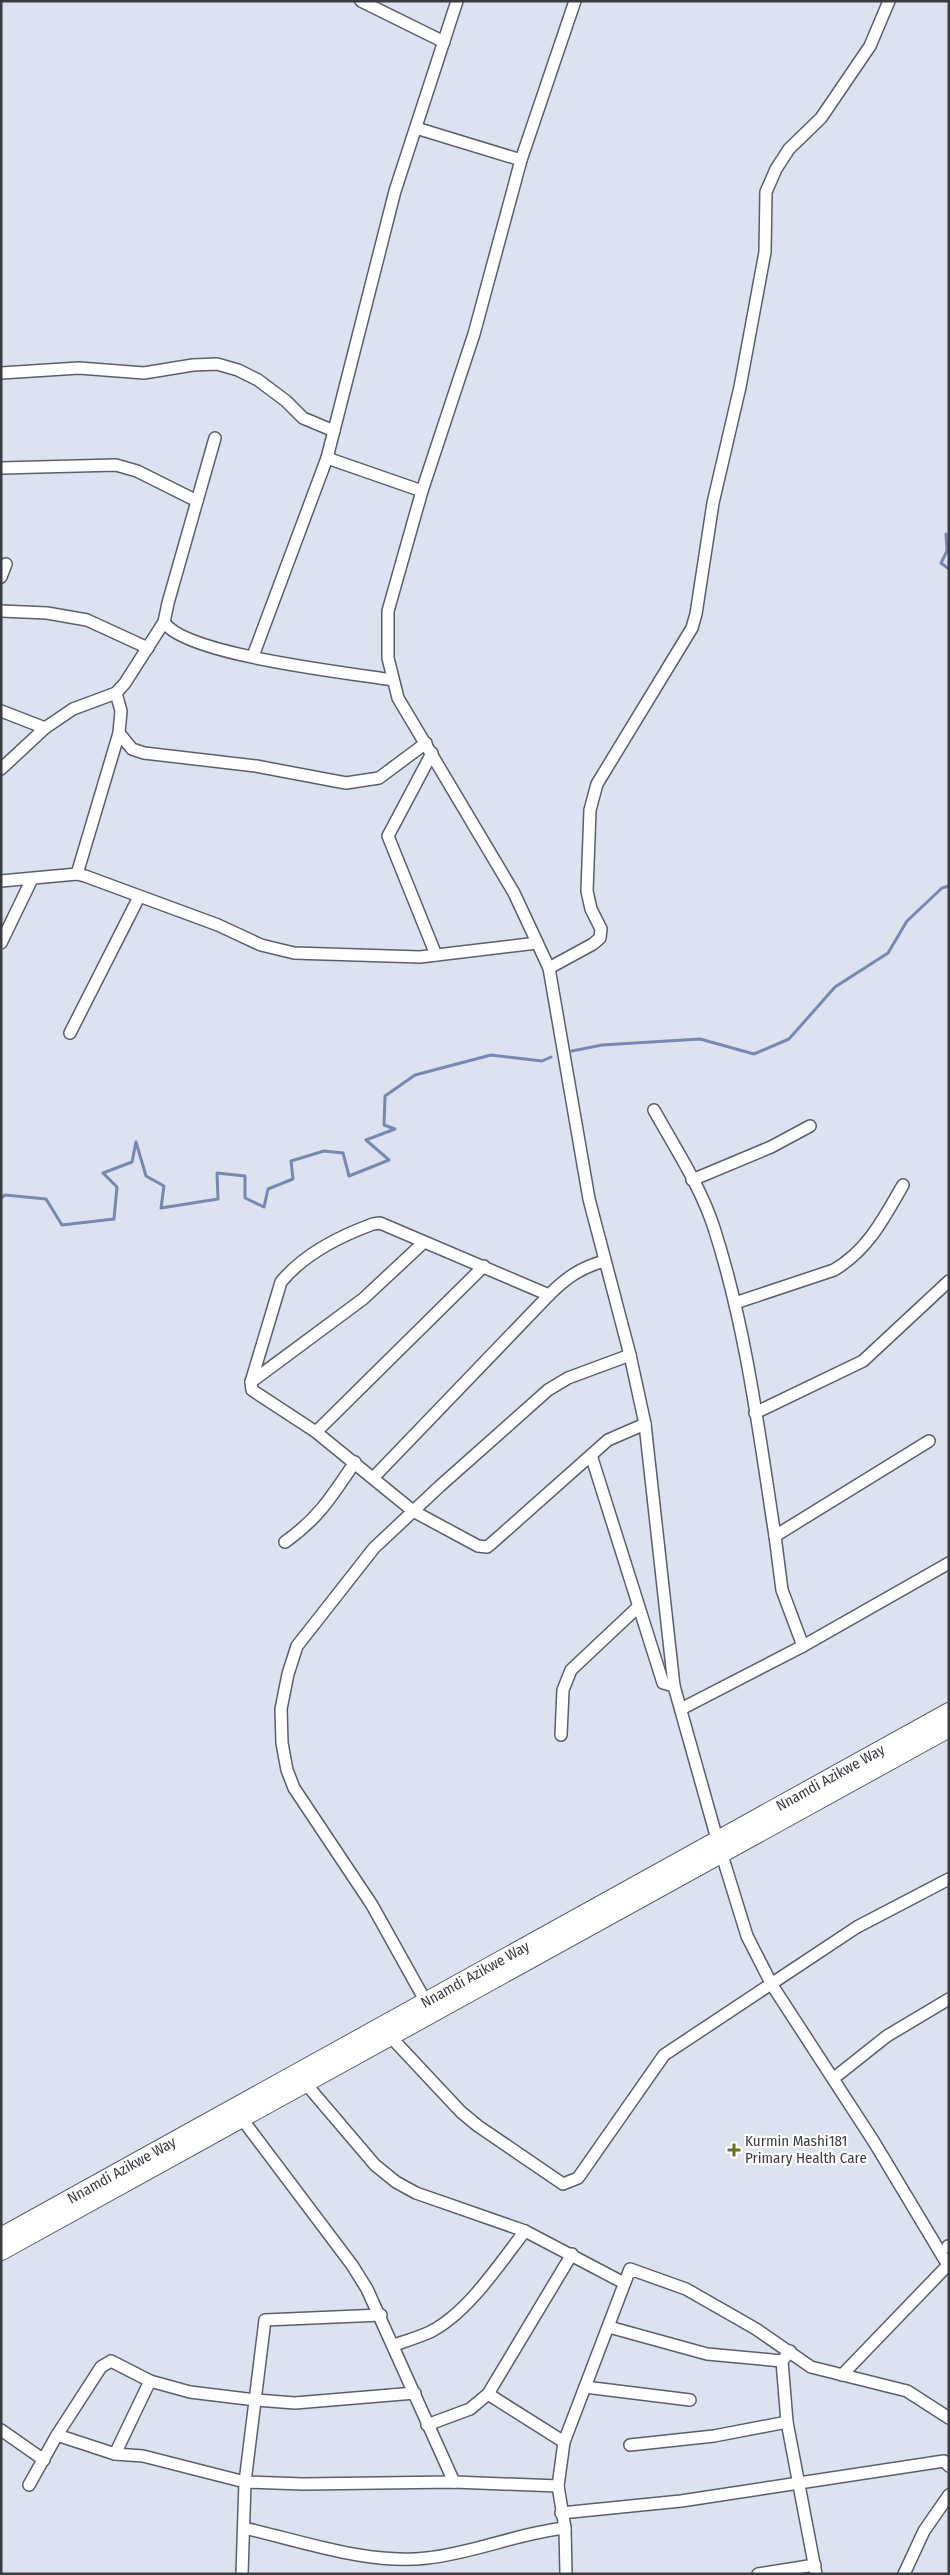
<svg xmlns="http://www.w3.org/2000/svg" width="950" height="2575" font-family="'Fira Sans Condensed',sans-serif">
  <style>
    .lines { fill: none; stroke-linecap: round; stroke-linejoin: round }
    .stream { stroke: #7889b1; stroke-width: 3 }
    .minor-casing { stroke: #5a5f6b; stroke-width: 14 }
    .highway-casing { stroke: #5a5f6b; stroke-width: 20 }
    .minor { stroke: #fff; stroke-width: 11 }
    .highway { stroke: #fff; stroke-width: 18 }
    .poi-dot { fill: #67711a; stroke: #fff; stroke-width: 2 }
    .labels { text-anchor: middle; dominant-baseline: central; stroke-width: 4.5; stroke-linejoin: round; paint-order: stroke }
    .street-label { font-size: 15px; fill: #3a3c42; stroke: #fff }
    .poi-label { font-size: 15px; fill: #3a3c42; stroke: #fff; text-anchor: start }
  </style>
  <rect width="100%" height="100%" fill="#dce2ef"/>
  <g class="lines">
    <g class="stream">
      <path d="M946 534 947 551 941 563 949 569"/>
      <path d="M572 1051 602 1045 700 1039 754 1054 789 1039 835 987 888 953 907 921 942 888 949 886"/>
      <path d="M1 1198 5 1195 46 1199 62 1225 114 1219 117 1187 103 1173 132 1162 136 1142 146 1176 164 1186 161 1208 218 1199 217 1173 245 1176V1198L264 1207 268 1189 293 1179 291 1161 324 1151 343 1153 349 1176 389 1160 366 1140 395 1129 384 1125 385 1096 415 1075 491 1055 542 1061 551 1057"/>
    </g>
    <g class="minor-casing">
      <g id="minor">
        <path d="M361 1 444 42"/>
        <path d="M575 1 521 160 474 334 422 491 388 611V658L398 698 514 893 549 968 589 1199 630 1355 645 1424 674 1686 717 1839 747 1936 772 1985 874 2142 949 2267"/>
        <path d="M416 128 521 160"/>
        <path d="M1 373 79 368 144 373 193 365 217 364 238 370 258 380 286 401 303 418 334 431"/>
        <path d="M327 458 422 491"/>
        <path d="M1 468 116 465 137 471 197 501"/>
        <path d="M1 577 6 564"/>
        <path d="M1 611 47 613 87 620 148 648"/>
        <path d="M164 622C184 655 350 673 393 680"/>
        <path d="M253 656 327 458 395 191 457 1"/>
        <path d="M116 693 121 711 119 733 132 749 144 753 256 766 346 783 379 778 426 743"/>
        <path d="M1 711 45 728"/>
        <path d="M432 753 388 836 436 955"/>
        <path d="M1 769 45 728 73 709 116 693 125 683 164 622 168 603 215 438"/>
        <path d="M77 874 119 733"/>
        <path d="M1 881 77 874 85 876 218 925 261 945 294 953 420 957 537 943"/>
        <path d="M1 943 32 879"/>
        <path d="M549 968 593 944 600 938 601 929 591 909 587 891 590 810 597 784 692 628 696 614 713 503 740 387 765 252 766 192 776 169 789 149 821 118 870 46 889 1"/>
        <path d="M70 1033 139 897"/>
        <path d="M654 1110C675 1148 701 1187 714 1228 746 1327 759 1433 775 1536"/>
        <path d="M692 1180 771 1147 810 1126"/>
        <path d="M549 1295 380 1223 373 1224C340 1236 304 1254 281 1282L251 1382 252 1390 316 1432 413 1511 478 1546 487 1547 492 1543 608 1440 645 1424"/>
        <path d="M735 1303 834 1270C868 1250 884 1218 903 1185"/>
        <path d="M251 1382 363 1299 423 1243"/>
        <path d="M755 1413 863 1361 949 1281"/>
        <path d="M316 1432 484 1266"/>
        <path d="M591 1455 663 1683 674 1686"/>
        <path d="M374 1477 549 1295C566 1278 581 1267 605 1261"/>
        <path d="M285 1542C319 1518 332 1496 355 1462"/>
        <path d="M803 1646 782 1590 775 1536 929 1441"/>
        <path d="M681 1709 803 1646 949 1563"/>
        <path d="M561 1735 563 1690 571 1670 638 1607"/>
        <path d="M426 2002 372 1905 294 1788 287 1770 282 1743 281 1709 288 1674 297 1646 374 1548 440 1486 548 1390 568 1378 630 1355"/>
        <path d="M387 2033 461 2112 478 2126 563 2184 578 2178 664 2055 857 1927 949 1879"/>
        <path d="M834 2078 887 2036 949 1999"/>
        <path d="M306 2084 375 2165 396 2182 416 2193 525 2231 624 2283"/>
        <path d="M242 2119 352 2265 367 2289 454 2482"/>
        <path d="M948 2246 949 2247"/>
        <path d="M609 2327 707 2354 782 2361"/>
        <path d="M394 2345C406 2341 419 2337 430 2332 468 2313 500 2263 525 2231"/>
        <path d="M790 2351 782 2361 787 2422 816 2574"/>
        <path d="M842 2375 948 2265"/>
        <path d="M585 2387 690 2400"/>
        <path d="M488 2394 564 2442"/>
        <path d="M427 2425 470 2409 488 2394 572 2254"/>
        <path d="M1 2430 44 2460"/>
        <path d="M57 2435 115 2454 143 2456 245 2482 303 2484 454 2482 558 2486"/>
        <path d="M630 2445 714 2436 787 2422"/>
        <path d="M115 2454 150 2381"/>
        <path d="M29 2485 57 2435 101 2367 111 2361 150 2381 190 2392 256 2400 295 2403 415 2393"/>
        <path d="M561 2513 681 2501 944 2461 949 2466"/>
        <path d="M244 2528C302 2541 368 2565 427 2558 475 2553 518 2533 565 2528"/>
        <path d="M242 2574 245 2482 265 2320 381 2315"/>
        <path d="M566 2574 565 2528 558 2486 564 2442 630 2269 686 2289 756 2329 811 2367 907 2391 949 2418"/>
        <path d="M758 2574 815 2565"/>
        <path d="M904 2574 924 2531 949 2495"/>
      </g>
    </g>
    <g class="highway-casing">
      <g id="highway">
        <path id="s1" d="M1 2237 949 1712"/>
        <path d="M1 2251 949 1728"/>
      </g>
    </g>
    <use href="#minor" class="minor"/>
    <use href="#highway" class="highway"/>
  </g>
  <path class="poi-dot" d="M731.5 2142.5h5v5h5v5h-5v5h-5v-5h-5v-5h5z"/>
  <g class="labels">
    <g class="street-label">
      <text stroke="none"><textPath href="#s1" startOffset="948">Nnamdi Azikwe Way</textPath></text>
      <text stroke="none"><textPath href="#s1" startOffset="542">Nnamdi Azikwe Way</textPath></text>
      <text stroke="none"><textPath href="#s1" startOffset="138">Nnamdi Azikwe Way</textPath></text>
    </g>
    <g class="poi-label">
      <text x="745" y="2141">Kurmin Mashi181<tspan x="745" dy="17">Primary Health Care</tspan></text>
    </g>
  </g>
  <rect width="950" height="2575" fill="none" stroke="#3a3c42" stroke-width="5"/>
</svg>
